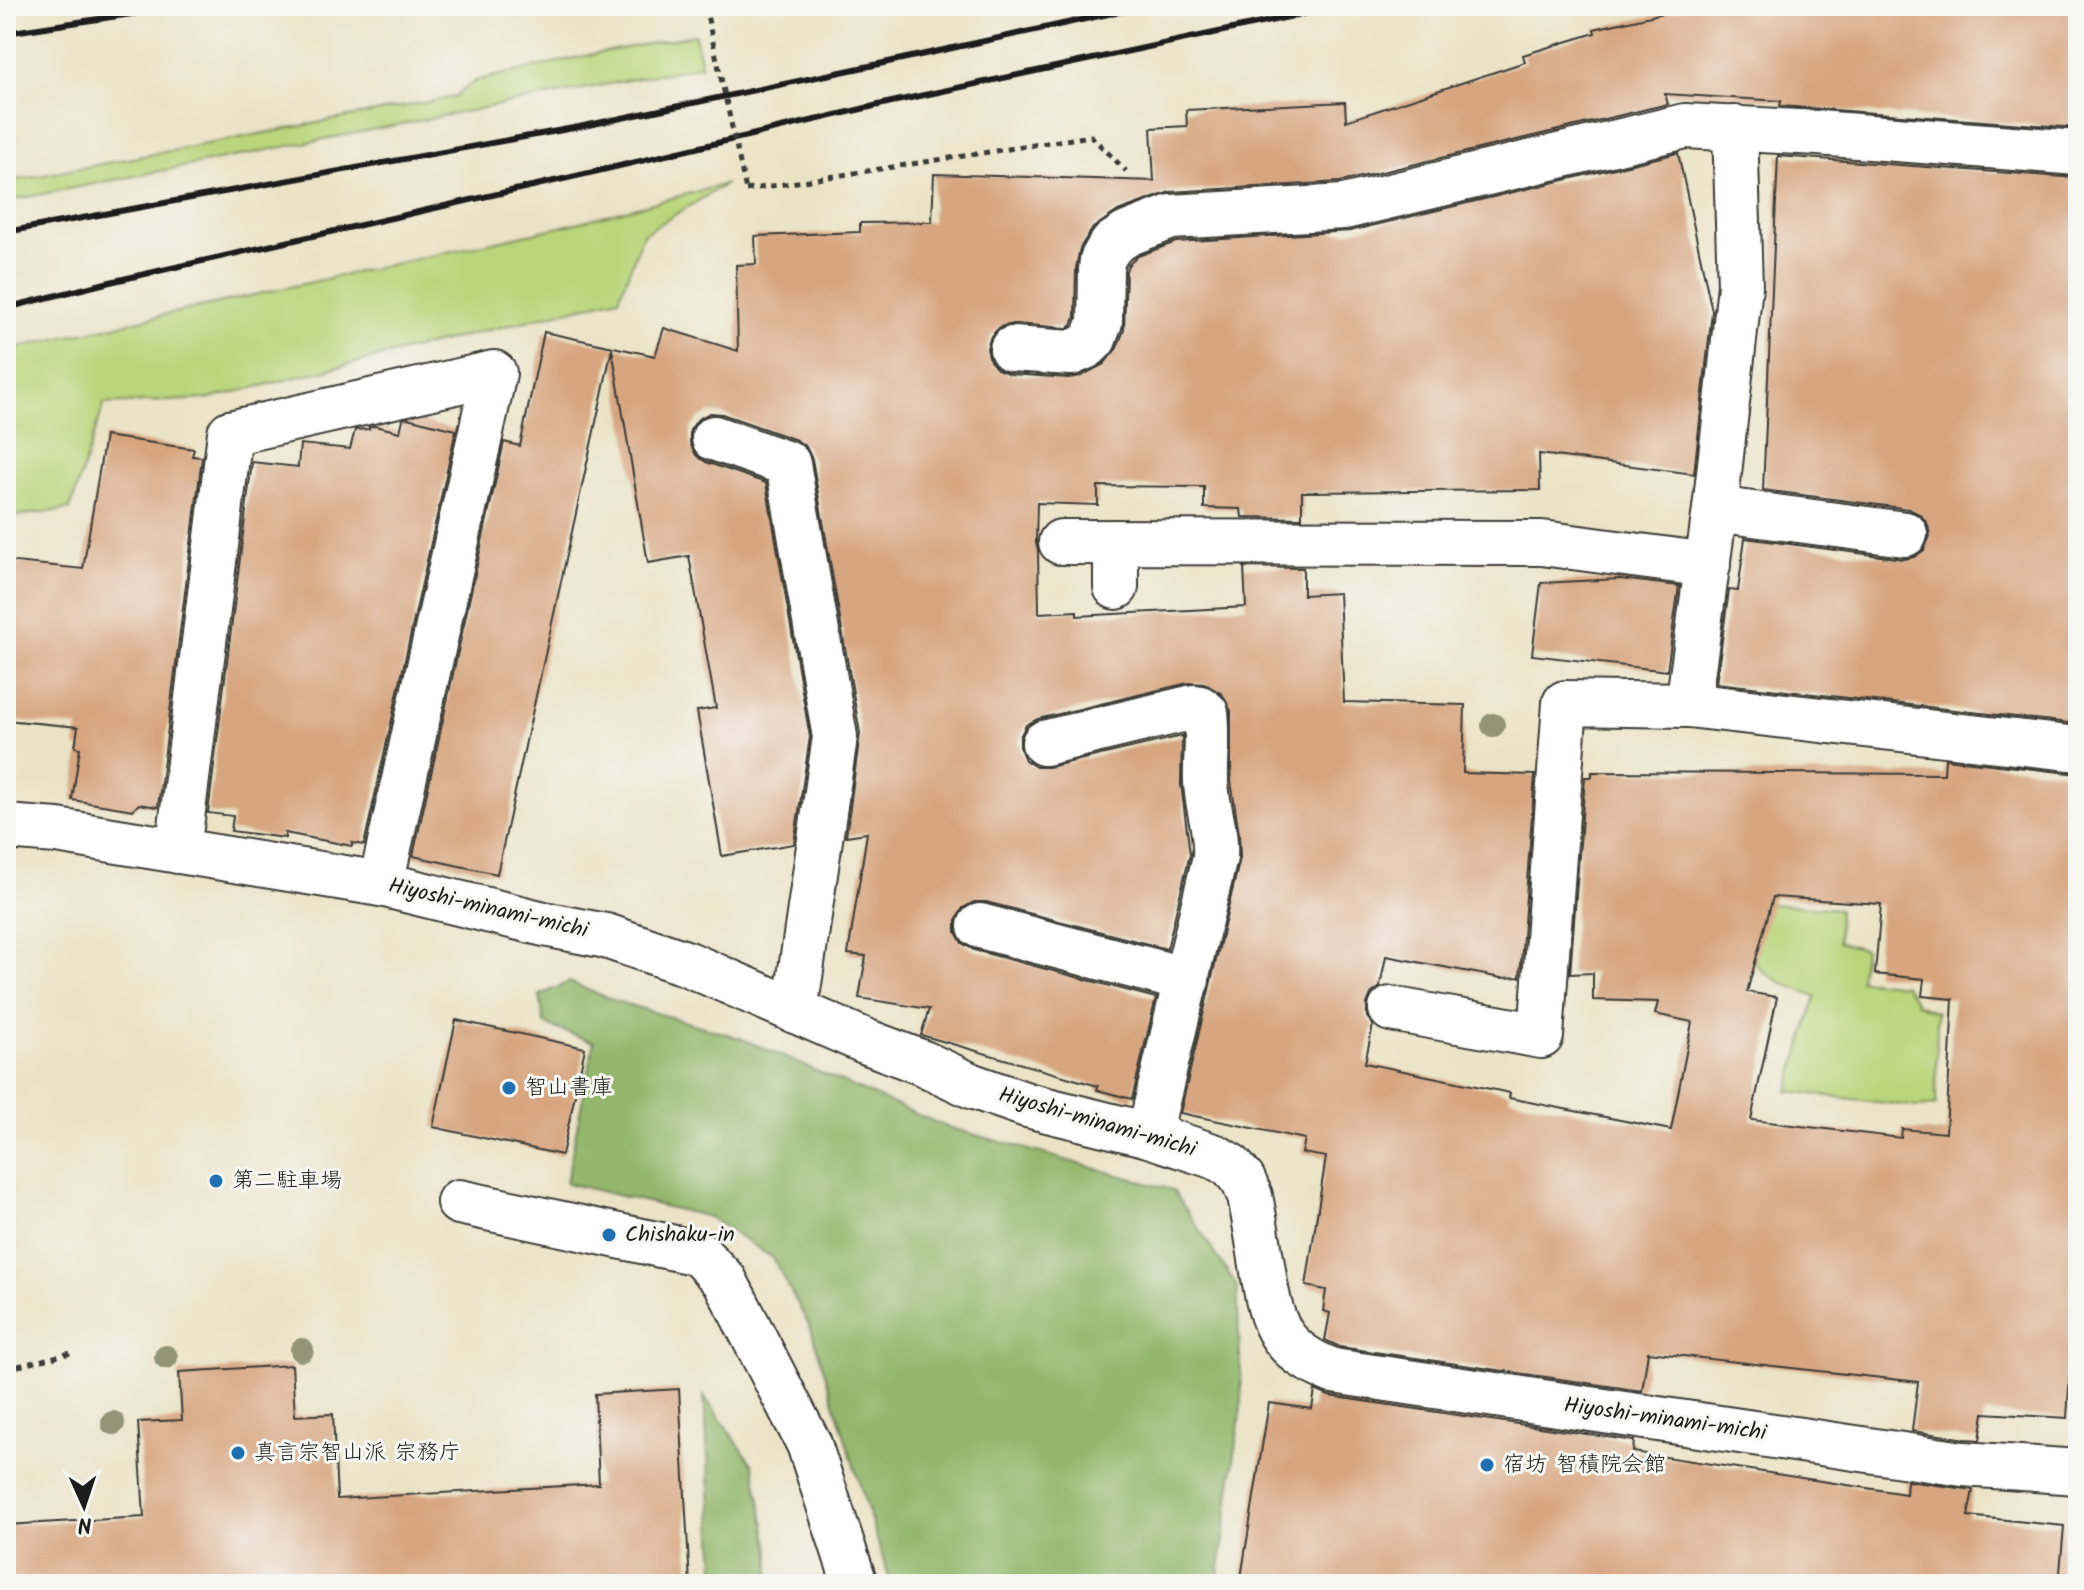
<svg xmlns="http://www.w3.org/2000/svg" width="2084" height="1590" font-family="Kalam,'Klee One',sans-serif">
  <style>
    .green { fill: #bad67c; stroke: #6b794c; stroke-width: 2 }
    .forest { fill: #93b76c; stroke: #586a44; stroke-width: 2 }
    .building { fill: #d7a57f; fill-rule: evenodd }
    .lines { fill: none; stroke-linecap: round; stroke-linejoin: round }
    .minor-casing { stroke: #3b3a36; stroke-width: 48 }
    .path { stroke: #3b3a36; stroke-width: 5; stroke-dasharray: 6 6; stroke-linecap: butt }
    .minor { stroke: #fff; stroke-width: 44 }
    .rail { stroke: #1c1c1c; stroke-width: 6 }
    .path-bridge { stroke: #3b3a36; stroke-width: 5; stroke-dasharray: 6 6; stroke-linecap: butt }
    .tree { fill: #939478 }
    .poi-dot { fill: #1f6fb2; stroke: #f6f6f2; stroke-width: 3 }
    .labels { text-anchor: middle; dominant-baseline: central; stroke-width: 6; stroke-linejoin: round; paint-order: stroke }
    .street-label { font-size: 22px; fill: #1c1c1c; stroke: #f6f6f2 }
    .poi-label { font-size: 22px; fill: #1c1c1c; stroke: #f6f6f2; text-anchor: start }
  </style>
  <rect width="100%" height="100%" fill="#f6f6f2"/>
  <filter id="ink" filterUnits="userSpaceOnUse"><feTurbulence type="fractalNoise" baseFrequency=".0125" numOctaves="2"/><feDisplacementMap in="SourceGraphic" scale="16" xChannelSelector="R" yChannelSelector="G"/><feConvolveMatrix kernelMatrix="1 2 1 2 8 2 1 2 1" color-interpolation-filters="sRGB"/></filter>
  <filter id="wash" filterUnits="userSpaceOnUse"><feTurbulence type="fractalNoise" baseFrequency=".006" numOctaves="4" result="noise"/><feDisplacementMap in="SourceGraphic" scale="32" xChannelSelector="R" yChannelSelector="G"/><feGaussianBlur stdDeviation="1.8" result="paint"/><feColorMatrix in="noise" values="0 0 0 0 0 0 0 0 0 0 0 0 0 0 0 0 0 1.4 0 .05"/><feComposite in="paint" operator="in"/></filter>
  <g filter="url(#wash)">
    <rect width="100%" height="100%" fill="#ebe3c6"/>
    <g class="green">
      <path d="M695 35 701 66 6 201V182L454 97 475 81 588 55Z"/>
      <path d="M726 184 643 234 619 298 208 399 104 404 70 509 6 517V350L560 227Z"/>
      <path d="M1743 902 1839 909 1838 942 1864 949 1860 980 1905 985 1917 1004 1937 1012 1936 1105 1918 1107 1788 1091 1816 996C1801 991 1768 979 1758 966 1746 949 1744 922 1743 902Z"/>
    </g>
    <g class="forest">
      <path d="M569 982 613 1000 740 1038 944 1126 1173 1190 1237 1286 1242 1400 1218 1584H891L811 1329 773 1258 709 1217 566 1183 594 1042 544 1024 540 995Z"/>
      <path d="M704 1396 753 1465 770 1550V1584H716Z"/>
    </g>
    <g id="blocks">
      <g class="building">
        <path d="M1694 6H2078V128L1780 106 1781 101 1665 94 1668 104 1340 182 1170 192 1118 211 1093 228 1080 248 1076 268 1075 317 1072 325 1067 328 1014 324 1000 327 991 336 987 348 990 361 997 369 1010 374 1069 378 1081 376 1104 364 1117 348 1124 330 1126 271 1128 265 1138 256 1176 242 1350 231 1678 153 1712 311 1694 474 1539 454 1540 490 1302 492V518L1242 517 1241 509 1204 508V487L1098 486V505L1037 503 1036 543 1038 550 1039 613 1077 611V616L1246 607 1244 567 1303 568V595L1339 593 1344 702 1465 705 1463 773 1535 775 1520 977 1501 978 1386 956 1380 987 1371 994 1367 1004V1017L1373 1025 1365 1063 1510 1093 1509 1098 1671 1130 1692 1022 1655 1014 1658 1002 1593 1000V973L1570 974 1585 777H1592V772L1944 774 1945 759 2078 774V1253L2067 1418 1984 1413 1980 1440 1966 1439 1912 1431 1918 1382 1648 1352 1642 1391 1340 1347 1325 1340 1330 1313 1323 1311 1326 1290 1306 1286 1326 1157 1302 1153 1305 1139 1180 1113 1240 858 1239 834 1231 781V711L1222 694 1205 684 1188 683 1038 719 1026 725 1020 737V748L1025 760 1036 767H1049L1182 736 1181 784 1190 854 1167 949 986 902H974L963 908 956 920V932L962 943 974 950 1156 998 1132 1099 1097 1090 1098 1086 921 1035 929 1009 859 998 866 956 848 954 867 833 846 836 860 733 812 459 806 447 796 440 722 414 710 413 698 419 690 430V443L696 455 706 462 766 483 810 737 794 844 722 856 697 711 716 708 689 556 648 563 612 349 497 874 413 856 504 442 520 446 544 332 655 356 664 328 738 351 736 265 756 264 755 236 860 232V223L932 222 934 174 1154 181 1151 128 1187 126 1186 110 1345 102 1346 121 1525 62 1523 55 1595 33 1594 29ZM1773 897 1881 904 1875 974 1924 979 1922 996 1953 999 1946 1133 1902 1129 1901 1138 1751 1120 1777 997 1747 992Z"/>
        <path d="M1778 156 2078 178V724L1716 683 1729 590 1738 591 1745 538 1903 559 1914 557 1924 550 1930 536 1928 525 1921 515 1909 509 1763 490Z"/>
        <path d="M407 418 456 430 364 845 352 843V846L285 833V838L231 831 233 816 208 813 252 462 298 467 300 444 350 449 355 430 369 429V427L375 426 400 432 403 419Z"/>
        <path d="M105 436 194 449 192 456 202 457 158 807 139 804 133 810 72 800 80 748 75 747 78 727 6 720V561L83 569Z"/>
        <path d="M1620 579 1679 586 1667 671 1532 655 1541 583Z"/>
        <path d="M456 1020 585 1048 562 1155 433 1127Z"/>
        <path d="M292 1365 295 1416 333 1414 337 1499 599 1484 595 1394 679 1389 690 1584H6V1525L144 1517 138 1422 182 1420 179 1372Z"/>
        <path d="M1315 1390 1329 1396 1634 1441 1633 1452 1906 1494 1907 1481 1973 1490 1968 1516 2064 1526 2059 1584H1240L1269 1403 1312 1409Z"/>
      </g>
    </g>
  </g>
  <g filter="url(#ink)">
    <use href="#blocks" fill-opacity="0" stroke="#3b3a36" stroke-width="2"/>
    <g class="lines">
      <g class="minor-casing">
        <g id="minor">
          <path d="M1012 349 1071 353 1087 346 1094 339 1100 322 1101 270 1102 260 1107 251 1113 243 1127 234 1171 217 1344 207 1685 126 1818 133 2078 153"/>
          <path d="M714 438 788 464 835 737 795 1011"/>
          <path d="M1715 509 1905 534"/>
          <path d="M1061 542 1542 543 1708 565"/>
          <path d="M1116 587V542"/>
          <path d="M1688 705 1715 509 1740 286 1735 128"/>
          <path d="M1044 743 1194 707 1200 708 1206 713C1209 736 1205 759 1206 782 1207 809 1217 829 1215 857L1149 1135"/>
          <path d="M6 827 57 831 381 884 544 924 606 936 688 964 865 1041 923 1063 972 1086 1027 1105 1149 1135 1216 1157 1231 1166 1243 1180 1250 1196C1255 1221 1259 1246 1263 1271 1271 1323 1279 1351 1333 1371L1963 1464 2078 1472"/>
          <path d="M178 851 230 433 494 373 381 884"/>
          <path d="M980 926 1187 980"/>
          <path d="M1391 1009 1541 1036 1565 703 1688 705 2078 749"/>
          <path d="M459 1202 698 1253 725 1281 809 1444 855 1584"/>
        </g>
      </g>
      <g class="path">
        <path d="M746 190 1091 136 1126 171"/>
        <path d="M6 1369 71 1353"/>
      </g>
      <use href="#minor" class="minor"/>
      <g class="rail">
        <path d="M6 33 184 6"/>
        <path d="M6 232 579 127 879 64 1145 6"/>
        <path d="M6 308 110 282 585 174 887 103 1340 6"/>
      </g>
      <path class="path-bridge" d="M705 6 746 190"/>
    </g>
    <g class="tree">
      <circle cx="1493" cy="725" r="12"/>
      <circle cx="302" cy="1350" r="12"/>
      <circle cx="166" cy="1357" r="12"/>
      <circle cx="113" cy="1423" r="12"/>
    </g>
  </g>
  <g class="poi-dot">
    <circle cx="509" cy="1088" r="8"/>
    <circle cx="216" cy="1181" r="8"/>
    <circle cx="609" cy="1235" r="8"/>
    <circle cx="238" cy="1453" r="8"/>
    <circle cx="1487" cy="1465" r="8"/>
  </g>
  <g class="labels">
    <g class="street-label">
      <text transform="translate(488 909) rotate(13)">Hiyoshi-minami-michi</text>
      <text transform="translate(1097 1123) rotate(16)">Hiyoshi-minami-michi</text>
      <text transform="translate(1665 1420) rotate(8)">Hiyoshi-minami-michi</text>
    </g>
    <g class="poi-label">
      <text x="525" y="1088">智山書庫</text>
      <text x="232" y="1181">第二駐車場</text>
      <text x="625" y="1235">Chishaku-in</text>
      <text x="254" y="1453">真言宗智山派 宗務庁</text>
      <text x="1503" y="1465">宿坊 智積院会館</text>
    </g>
  </g>
  <rect width="2084" height="1590" fill="none" stroke="#f6f6f2" stroke-width="32"/>
  <g transform="translate(84 1506) rotate(177)" stroke="#f6f6f2" stroke-width="6" paint-order="stroke">
  <path d="M0-6L14 30L0 20L-14 30Z" fill="#1c1c1c"/>
  <text y="-12" font-size="22" font-weight="bold" text-anchor="middle" fill="#1c1c1c">N</text>
  </g>
</svg>
